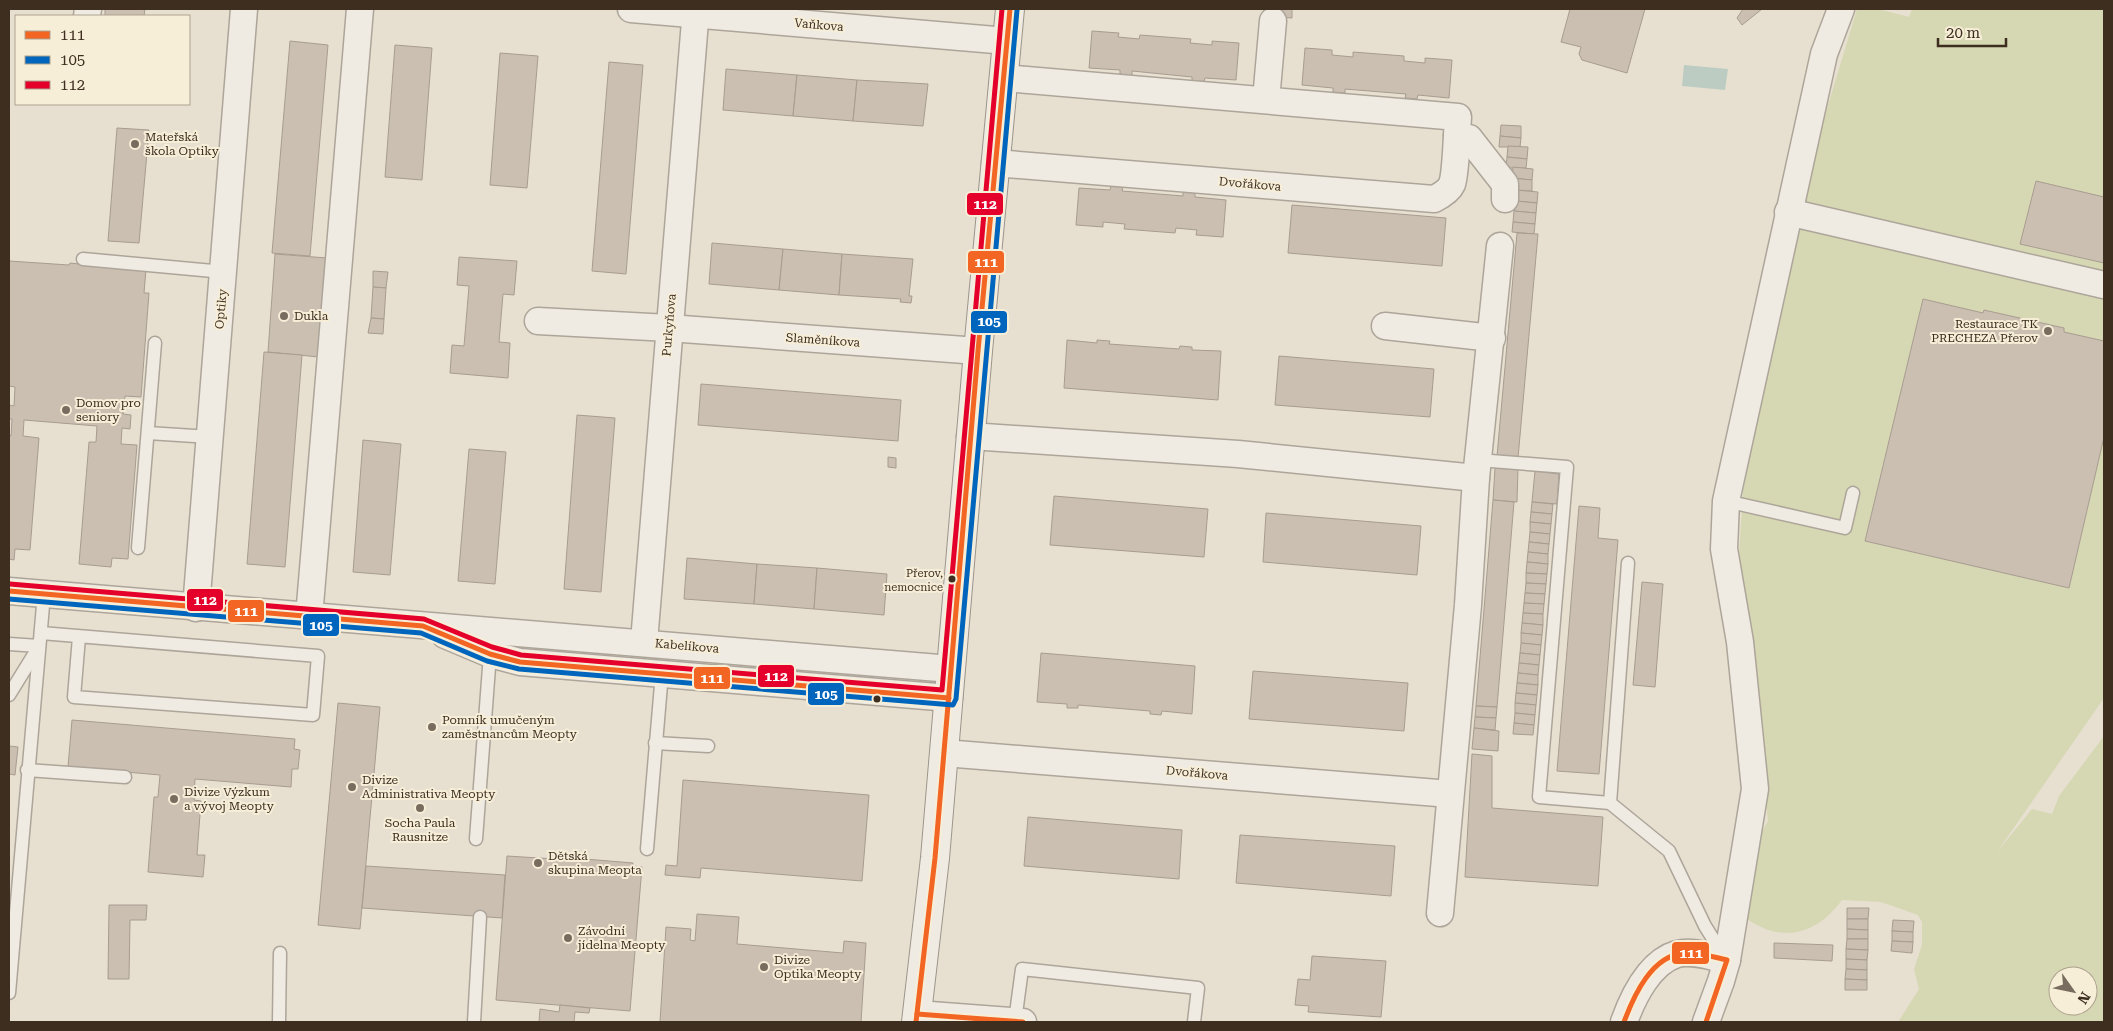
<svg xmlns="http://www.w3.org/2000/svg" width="2113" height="1031" font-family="'Roboto Serif',serif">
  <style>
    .green { fill: #d6d7b3; fill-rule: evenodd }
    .water { fill: #bcccc2 }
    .building { fill: #cbbfb2; stroke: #a89c90 }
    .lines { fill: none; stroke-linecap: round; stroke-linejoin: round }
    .lane-casing { stroke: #ada599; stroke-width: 15 }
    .street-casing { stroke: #ada599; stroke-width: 29 }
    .secondary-casing { stroke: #9c958a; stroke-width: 30 }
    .lane { stroke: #efebe3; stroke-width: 12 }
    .street { stroke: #efebe3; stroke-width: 26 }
    .secondary { stroke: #efebe3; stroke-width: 28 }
    .bus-1-casing { stroke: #f7eed8; stroke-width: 9 }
    .bus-2-casing { stroke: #f7eed8; stroke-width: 9 }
    .bus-3-casing { stroke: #f7eed8; stroke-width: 9 }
    .bus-1 { stroke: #f26522; stroke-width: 5 }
    .bus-2 { stroke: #0065bd; stroke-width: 5 }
    .bus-3 { stroke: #e4002b; stroke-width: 5 }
    .poi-dot { fill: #786c5e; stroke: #f7eed8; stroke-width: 2 }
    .bus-dot { fill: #3d2e20; stroke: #f7eed8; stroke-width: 2 }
    .labels { text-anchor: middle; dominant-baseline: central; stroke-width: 4; stroke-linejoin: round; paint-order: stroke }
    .bus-label { font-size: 11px; fill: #3d2e20; stroke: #f7eed8; text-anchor: end }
    .street-label { font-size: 12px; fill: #3d2e20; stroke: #f7eed8 }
    .poi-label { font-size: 12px; fill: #3d2e20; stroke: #f7eed8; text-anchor: start }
    .line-badge { stroke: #f7eed8; stroke-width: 2 }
    .badge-label { font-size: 14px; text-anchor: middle; font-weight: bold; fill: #fff }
  </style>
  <rect width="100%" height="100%" fill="#e7e0d1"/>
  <path class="green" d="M1857 9H1878L1909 17 1912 9H2104V698L1997 852 2032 809 2052 814 2059 796 2104 736V1022H1898L1919 989 1914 969 1922 945V922L1918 915 1881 902 1842 900C1817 934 1783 944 1747 919L1756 842 1768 821 1739 556 1743 491 1803 188ZM2058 976H2088V1006H2058Z"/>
  <path class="water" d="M1684 65 1728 69 1725 90 1682 86Z"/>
  <g class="building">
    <path d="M105 9H145L144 16H105Z"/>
    <path d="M1262 9H1292V18L1264 16 1265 11Z"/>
    <path d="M1570 9H1645L1627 73 1582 60 1579 54 1581 47 1561 42Z"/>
    <path d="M1743 9H1762L1742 25 1737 18Z"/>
    <path d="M1092 31 1119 33 1118 37 1139 39 1140 35 1191 39 1190 43 1212 45V41L1239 43 1236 80 1205 78 1204 82 1192 81V77L1132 71V76L1120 74V70L1089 68Z"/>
    <path d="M290 41 328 45 310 256 272 253Z"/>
    <path d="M395 45 432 48 422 180 385 177Z"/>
    <path d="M1305 48 1332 50V55L1353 57V52L1404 56V61L1425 63V58L1452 60 1449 98 1418 95 1417 99 1405 98 1406 94 1345 89V93L1333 92V88L1302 85Z"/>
    <path d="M500 53 538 56 527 188 490 185Z"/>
    <path d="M609 62 643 65 626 274 592 271Z"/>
    <path d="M726 69 797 75 793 116 723 110Z"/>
    <path d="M797 75 857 80 853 121 793 116Z"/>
    <path d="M857 80 928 84 923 126 853 121Z"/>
    <path d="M1501 125 1521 126V138L1500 136Z"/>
    <path d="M117 128 149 130 139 243 108 241Z"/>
    <path d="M1500 136 1521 138 1520 147H1499Z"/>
    <path d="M1508 146 1528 147 1527 159 1507 157Z"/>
    <path d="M1507 157 1527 159 1526 168H1506Z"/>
    <path d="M1513 167 1533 169 1532 180 1512 178Z"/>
    <path d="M1512 178 1532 180V191L1516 190Z"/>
    <path d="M2036 181 2104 197V263L2020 244Z"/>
    <path d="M1111 186 1123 187 1122 191 1183 196V192L1195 193V197L1226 200 1223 237 1196 235 1197 230 1176 228 1175 233 1124 229 1125 224 1103 222V227L1076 225 1079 188 1110 190Z"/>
    <path d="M1516 190 1538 192 1537 203 1516 201Z"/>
    <path d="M1516 201 1537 203 1536 213 1514 211Z"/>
    <path d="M1292 205 1446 218 1442 266 1288 253Z"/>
    <path d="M1514 211 1536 213 1535 224 1513 222Z"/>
    <path d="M1513 222 1535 224 1534 234 1512 232Z"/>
    <path d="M1517 233 1538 234 1518 458 1497 456Z"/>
    <path d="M712 243 783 249 779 290 709 284Z"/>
    <path d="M783 249 842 254 839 295 779 290Z"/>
    <path d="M275 254 327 258 319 357 268 352Z"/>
    <path d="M842 254 913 259 909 296H912L911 303 900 302 901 299 839 295Z"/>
    <path d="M459 257 517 261 514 295 503 294 499 342 510 343 508 378 450 373 452 345 464 346 469 286 457 285Z"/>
    <path d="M9 261 69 265 70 263 134 270V269H146L144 293H149L141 397 125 396 123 414 131 415 130 429 122 428 121 444 137 445 128 559 112 558 111 567 79 564 89 442H96L97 426 24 420 23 436 39 438 30 550 15 549 14 560 9 559V435L11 436 12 419H9V405L14 406 15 387 9 386Z"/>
    <path d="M373 271 388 272 386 288 373 287Z"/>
    <path d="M373 287 386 288 384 319 371 318Z"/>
    <path d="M1923 299 1983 313 1984 310 2064 328V332L2104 341V437L2069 588 1865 541Z"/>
    <path d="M371 318 384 319 383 334 368 333Z"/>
    <path d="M1067 340 1097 343V340L1110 341 1109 344 1179 349 1180 346 1192 347V350L1221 351 1218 400 1064 388Z"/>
    <path d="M264 352 302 355 285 567 247 564Z"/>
    <path d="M1279 356 1434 369 1430 417 1275 405Z"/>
    <path d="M701 384 901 400 898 441 698 425Z"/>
    <path d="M577 415 615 418 601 592 564 589Z"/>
    <path d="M363 440 401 444 390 575 353 572Z"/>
    <path d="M469 449 506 452 495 584 458 581Z"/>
    <path d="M888 457 896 458V468L888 467Z"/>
    <path d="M1495 468 1518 469 1517 502 1493 500Z"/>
    <path d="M1535 471 1559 474 1557 504 1532 502Z"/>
    <path d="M1054 496 1208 509 1204 557 1050 545Z"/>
    <path d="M1493 500 1514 502 1497 707 1476 706Z"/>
    <path d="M1532 502 1553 504 1552 514 1531 512Z"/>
    <path d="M1579 506 1600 508 1598 538 1618 540 1599 774 1557 771Z"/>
    <path d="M1531 512 1552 514 1551 524 1530 522Z"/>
    <path d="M1266 513 1421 526 1417 575 1263 562Z"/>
    <path d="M1530 522 1551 524 1550 534 1530 532Z"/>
    <path d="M1530 532 1550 534 1549 544 1529 542Z"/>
    <path d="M1529 542 1549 544 1548 554 1528 552Z"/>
    <path d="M1528 552 1548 554V564L1527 562Z"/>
    <path d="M687 558 757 564 754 604 684 599Z"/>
    <path d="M1527 562 1548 564 1547 574 1526 573Z"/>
    <path d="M757 564 817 568 814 609 754 604Z"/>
    <path d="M817 568 887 574 884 615 814 609Z"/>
    <path d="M1526 573 1547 574 1546 584 1526 583Z"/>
    <path d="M1642 582 1663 584 1655 687 1633 685Z"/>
    <path d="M1526 583 1546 584 1545 594 1525 593Z"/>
    <path d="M1525 593 1545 594 1544 604 1524 603Z"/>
    <path d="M1524 603 1544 604 1543 614 1523 613Z"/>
    <path d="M1523 613 1543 614V625L1522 623Z"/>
    <path d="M1522 623 1543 625 1542 635 1521 633Z"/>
    <path d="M1521 633 1542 635 1541 645 1521 643Z"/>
    <path d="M1521 643 1541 645 1540 655 1520 653Z"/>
    <path d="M1041 653 1195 666 1192 714 1162 711 1161 715 1150 714V711L1078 705V708H1067V704L1037 702Z"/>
    <path d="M1520 653 1540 655 1539 665 1519 663Z"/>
    <path d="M1519 663 1539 665 1538 675 1518 673Z"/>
    <path d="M1253 671 1408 683 1404 731 1249 719Z"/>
    <path d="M1518 673 1538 675V685L1517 683Z"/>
    <path d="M1517 683 1538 685 1537 695 1516 693Z"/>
    <path d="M1516 693 1537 695 1536 705 1515 703Z"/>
    <path d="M338 703 380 707 360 929 318 925Z"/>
    <path d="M1515 703 1536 705 1535 715 1515 713Z"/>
    <path d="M1476 706 1497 707 1496 718 1475 717Z"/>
    <path d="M1515 713 1535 715 1534 725 1514 723Z"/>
    <path d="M1475 717 1496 718 1495 730 1474 728Z"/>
    <path d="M72 720 295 739 294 749 300 750 298 769H292L291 787 195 779 194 800 201 801 197 855H205L203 877 148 872 154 797H158L160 775 68 767Z"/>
    <path d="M1514 723 1534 725 1533 735 1513 734Z"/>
    <path d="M1474 728 1499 731 1498 751 1472 749Z"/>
    <path d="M9 746 18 747 15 775 9 774Z"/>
    <path d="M1472 754 1492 756V808L1603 817 1598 886 1465 877Z"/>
    <path d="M683 780 869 795 862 881 701 868 700 878 665 875 666 865 677 866Z"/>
    <path d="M1028 817 1182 830 1179 879 1024 866Z"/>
    <path d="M1240 835 1395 846 1391 896 1236 883Z"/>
    <path d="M507 856 555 859V856L561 857 633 863V866L642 867 630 1011 496 1000Z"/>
    <path d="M366 866 505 875 502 918 362 908Z"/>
    <path d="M109 905H147L146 920H130L129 979H108Z"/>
    <path d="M1847 908H1869L1868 919H1847Z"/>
    <path d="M697 914 739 917 737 944 843 953 844 941 866 943 861 1022H660L666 927 691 929 690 940 695 941Z"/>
    <path d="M1847 919H1868V930L1847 929Z"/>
    <path d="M1893 920 1914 921 1913 932 1892 931Z"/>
    <path d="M1847 929 1868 930V939H1847Z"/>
    <path d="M1892 931 1913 932V942L1892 941Z"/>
    <path d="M1847 939H1868V950L1846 949Z"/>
    <path d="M1892 941 1913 942 1912 953 1891 951Z"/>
    <path d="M1774 943 1833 945 1832 961 1774 958Z"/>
    <path d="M1846 949 1868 950 1867 960 1846 959Z"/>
    <path d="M1312 956 1386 961 1381 1017 1308 1012 1309 1006 1295 1005 1298 979 1310 980Z"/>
    <path d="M1846 959 1867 960V970L1846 969Z"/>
    <path d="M1846 969 1867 970V980L1845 979Z"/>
    <path d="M1845 979 1867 980V990H1845Z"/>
    <path d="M560 1005 590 1008 589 1013 575 1012 574 1022H539L540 1009 559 1012Z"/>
  </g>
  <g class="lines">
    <g class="lane-casing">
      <g id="lane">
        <path d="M83 259 224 272"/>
        <path d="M148 433 210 437"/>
        <path d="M1478 460 1567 467 1539 797 1610 803"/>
        <path d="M1726 501 1845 528 1853 493"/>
        <path d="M138 548 155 343"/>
        <path d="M1628 563 1610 803 1669 851 1705 926 1725 958"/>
        <path d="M41 633 318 656 313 715 74 697 79 637"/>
        <path d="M9 644 39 646"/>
        <path d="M9 695 38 648"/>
        <path d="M655 743 708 746"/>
        <path d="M27 770 125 777"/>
        <path d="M476 839 490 654"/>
        <path d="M647 849 662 673"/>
        <path d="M9 993 44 594"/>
        <path d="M1015 1021 1022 969 1198 988 1194 1022"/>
        <path d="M279 1022 280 953"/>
        <path d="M474 1022 480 917"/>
      </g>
    </g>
    <g class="street-casing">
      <g id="street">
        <path d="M631 9 1007 41"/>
        <path d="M87 16 88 9"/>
        <path d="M1266 100 1273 21"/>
        <path d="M1457 136 1469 138 1505 184V199"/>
        <path d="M995 163 1434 199C1440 196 1449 191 1452 184 1456 173 1457 131 1458 117L1004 78"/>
        <path d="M1788 212 2104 285"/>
        <path d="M538 321 669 328 978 351"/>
        <path d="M1385 326 1492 338"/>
        <path d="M970 436 1238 454 1476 478"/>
        <path d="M9 591 951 669"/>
        <path d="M196 608 244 9"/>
        <path d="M309 617 360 9"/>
        <path d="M445 635 490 654 520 662 949 698"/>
        <path d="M644 642 696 9"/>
        <path d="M944 753 1450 794"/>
        <path d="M1440 913 1468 605 1476 478 1500 246"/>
        <path d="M917 1014 1023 1022"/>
        <path d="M1624 1022C1633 997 1650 962 1677 954 1693 950 1712 957 1727 960"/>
        <path d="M1706 1022 1721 981 1727 960 1755 789 1740 642 1724 549 1726 501 1824 54 1841 9"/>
      </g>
    </g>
    <g class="secondary-casing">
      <path id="secondary" d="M916 1022 935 858 978 351 1010 9"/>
    </g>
    <use href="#lane" class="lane"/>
    <use href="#street" class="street"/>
    <use href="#secondary" class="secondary"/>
    <g class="bus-1-casing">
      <g id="bus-1">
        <path d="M9 591 423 626 490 654 520 662 949 698"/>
        <path d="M917 1014 1023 1022"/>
        <path d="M916 1022 935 858 978 351 1010 9"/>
        <path d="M1624 1022C1634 995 1652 955 1685 953 1699 952 1713 957 1727 960L1706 1022"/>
      </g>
    </g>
    <g class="bus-2-casing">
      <path id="bus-2" d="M9 599 421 633 487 661 519 669 953 705 956 699 1017 10"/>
    </g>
    <g class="bus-3-casing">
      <path id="bus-3" d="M10 584 424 619 492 647 521 655 942 690 1002 9"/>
    </g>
    <use href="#bus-1" class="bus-1"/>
    <use href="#bus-2" class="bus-2"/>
    <use href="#bus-3" class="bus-3"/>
  </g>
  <g class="poi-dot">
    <circle cx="135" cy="144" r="5"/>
    <circle cx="284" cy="316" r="5"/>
    <circle cx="2048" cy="331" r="5"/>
    <circle cx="66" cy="410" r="5"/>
    <circle cx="432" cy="727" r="5"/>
    <circle cx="352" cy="787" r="5"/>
    <circle cx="174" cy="799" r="5"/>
    <circle cx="420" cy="808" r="5"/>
    <circle cx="538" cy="863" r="5"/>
    <circle cx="568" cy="938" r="5"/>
    <circle cx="764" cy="967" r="5"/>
  </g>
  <g class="bus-dot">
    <circle cx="952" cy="579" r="4.5"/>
    <circle cx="877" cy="699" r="4.5"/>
  </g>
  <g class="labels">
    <g class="bus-label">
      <text x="943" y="573">Přerov,<tspan x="943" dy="14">nemocnice</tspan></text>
    </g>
    <g class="street-label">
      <text transform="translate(819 25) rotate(5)">Vaňkova</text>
      <text transform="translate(1250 184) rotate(5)">Dvořákova</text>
      <text transform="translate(221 309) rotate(-85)">Optiky</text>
      <text transform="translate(669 325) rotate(-85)">Purkyňova</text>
      <text transform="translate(823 340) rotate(4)">Slaměníkova</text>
      <text transform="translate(687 646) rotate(5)">Kabelíkova</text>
      <text transform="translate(1197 773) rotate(5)">Dvořákova</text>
    </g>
    <g class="poi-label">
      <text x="145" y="137">Mateřská<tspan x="145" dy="14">škola Optiky</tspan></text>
      <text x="294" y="316">Dukla</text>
      <text x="2038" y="324" text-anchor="end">Restaurace TK<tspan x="2038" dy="14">PRECHEZA Přerov</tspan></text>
      <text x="76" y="403">Domov pro<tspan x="76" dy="14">seniory</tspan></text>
      <text x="442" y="720">Pomník umučeným<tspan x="442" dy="14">zaměstnancům Meopty</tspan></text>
      <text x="362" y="780">Divize<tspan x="362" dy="14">Administrativa Meopty</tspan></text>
      <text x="184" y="792">Divize Výzkum<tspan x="184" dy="14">a vývoj Meopty</tspan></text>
      <text x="420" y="823" text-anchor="middle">Socha Paula<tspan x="420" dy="14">Rausnitze</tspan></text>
      <text x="548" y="856">Dětská<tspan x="548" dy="14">skupina Meopta</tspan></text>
      <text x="578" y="931">Závodní<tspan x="578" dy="14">jídelna Meopty</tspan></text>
      <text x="774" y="960">Divize<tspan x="774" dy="14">Optika Meopty</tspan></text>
    </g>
  </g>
  <g class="line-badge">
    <rect x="966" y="192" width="38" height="24" rx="5" fill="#e4002b"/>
    <rect x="967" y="250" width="38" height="24" rx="5" fill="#f26522"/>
    <rect x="970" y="310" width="38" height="24" rx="5" fill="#0065bd"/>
    <rect x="186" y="588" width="38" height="24" rx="5" fill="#e4002b"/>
    <rect x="227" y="599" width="38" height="24" rx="5" fill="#f26522"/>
    <rect x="302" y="613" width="38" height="24" rx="5" fill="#0065bd"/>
    <rect x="757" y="664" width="38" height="24" rx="5" fill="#e4002b"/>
    <rect x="693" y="666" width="38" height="24" rx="5" fill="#f26522"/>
    <rect x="807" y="682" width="38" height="24" rx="5" fill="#0065bd"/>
    <rect x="1671" y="941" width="39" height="24" rx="5" fill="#f26522"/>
  </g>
  <g class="badge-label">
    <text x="985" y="209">112</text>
    <text x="986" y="267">111</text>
    <text x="989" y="326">105</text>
    <text x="205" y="605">112</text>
    <text x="246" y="616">111</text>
    <text x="321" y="630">105</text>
    <text x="776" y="681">112</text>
    <text x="712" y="683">111</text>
    <text x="826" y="699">105</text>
    <text x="1691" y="958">111</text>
  </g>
  <rect width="2113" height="1031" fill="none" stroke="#3d2e20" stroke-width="20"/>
  <rect x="15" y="15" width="175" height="90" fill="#f7eed8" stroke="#ada18e"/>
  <rect x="25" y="31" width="25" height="8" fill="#f26522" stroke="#ada18e"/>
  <text x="60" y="40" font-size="15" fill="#3d2e20">111</text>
  <rect x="25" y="56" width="25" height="8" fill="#0065bd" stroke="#ada18e"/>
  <text x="60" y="65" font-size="15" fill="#3d2e20">105</text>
  <rect x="25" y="81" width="25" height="8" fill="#e4002b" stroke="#ada18e"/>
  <text x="60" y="90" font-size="15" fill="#3d2e20">112</text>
  <g transform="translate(2073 991) rotate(123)"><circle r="24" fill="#f7eed8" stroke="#ada18e"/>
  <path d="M0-4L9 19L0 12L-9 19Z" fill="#786c5e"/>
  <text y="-8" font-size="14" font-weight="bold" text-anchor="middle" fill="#3d2e20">N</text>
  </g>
  <path d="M1938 38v8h68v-8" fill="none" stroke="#3d2e20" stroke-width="2.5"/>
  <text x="1946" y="38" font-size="15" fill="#3d2e20" stroke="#f7eed8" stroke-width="4" paint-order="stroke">20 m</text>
</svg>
